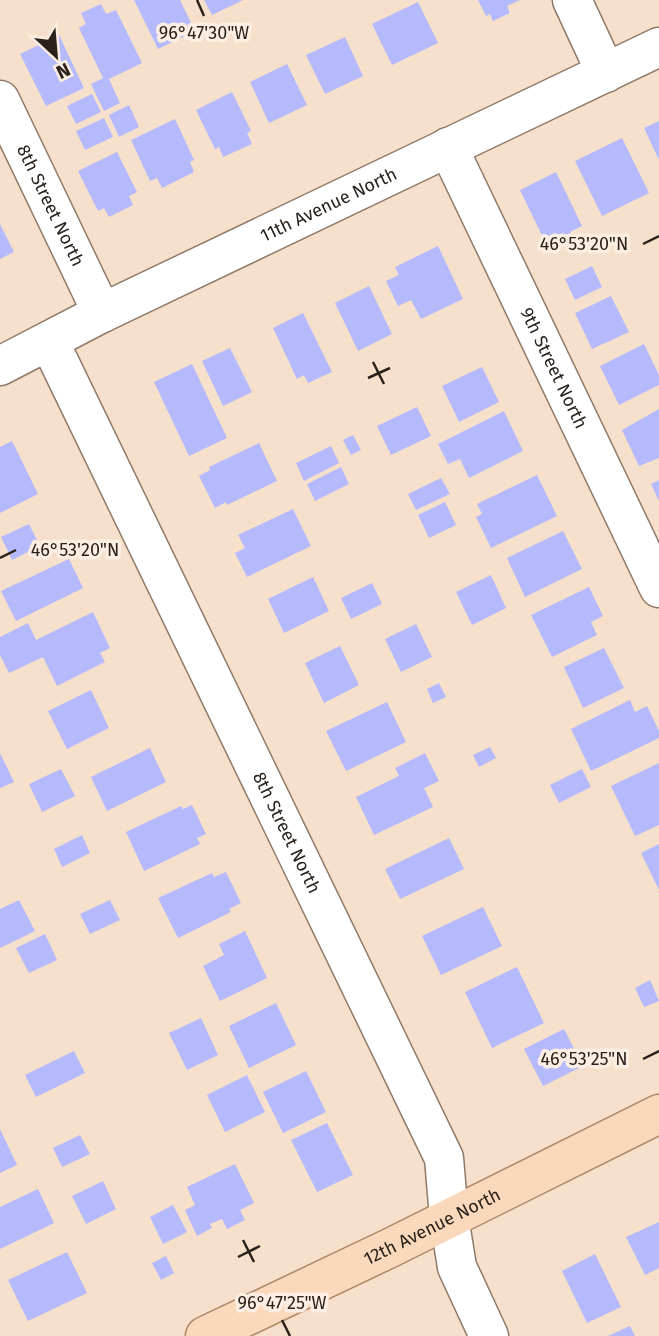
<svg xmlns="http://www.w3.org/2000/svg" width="659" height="1336" font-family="'Fira Sans',sans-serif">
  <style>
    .building { fill: #b5bafc }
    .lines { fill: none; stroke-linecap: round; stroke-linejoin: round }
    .minor-casing { stroke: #8f7a69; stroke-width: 41 }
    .major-casing { stroke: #ae8765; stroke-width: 41 }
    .minor { stroke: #fff; stroke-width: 38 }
    .major { stroke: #fad8bb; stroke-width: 38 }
    .ticks { fill: none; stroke: #29211a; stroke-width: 2.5 }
    .labels { text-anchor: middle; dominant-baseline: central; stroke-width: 7; stroke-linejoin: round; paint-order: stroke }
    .street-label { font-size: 18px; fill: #29211a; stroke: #fceee2 }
    .ticks-label { font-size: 18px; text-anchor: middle; fill: #29211a; stroke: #fceee2; stroke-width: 7; stroke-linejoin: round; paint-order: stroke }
  </style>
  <rect width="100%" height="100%" fill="#f6dfcb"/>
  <g class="building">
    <path d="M134 0H180L195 31 158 49Z"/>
    <path d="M204 0H243L212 15Z"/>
    <path d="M478 0H520L507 6 510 13 493 21 490 14 486 16Z"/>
    <path d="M418 2 438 43 392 65 372 24Z"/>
    <path d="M101 4 106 14 116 10 142 63 109 79 120 103 104 111 91 84 103 78 79 28 86 24 81 13Z"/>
    <path d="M59 35 84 88 46 106 20 54Z"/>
    <path d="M345 37 363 76 325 94 306 55Z"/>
    <path d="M287 64 307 105 269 123 250 82Z"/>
    <path d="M232 92 251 131 247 133 252 144 223 157 219 147 215 149 196 110Z"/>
    <path d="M92 94 101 112 76 124 67 106Z"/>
    <path d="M129 105 139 127 119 137 109 115Z"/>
    <path d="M104 118 113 137 85 150 76 131Z"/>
    <path d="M175 119 194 160 190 162 194 172 162 188 157 178 150 181 131 140Z"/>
    <path d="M659 121V160L644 128Z"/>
    <path d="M622 138 649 193 602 216 575 161Z"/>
    <path d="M117 152 137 192 129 196 133 205 109 217 104 208 98 211 78 171Z"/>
    <path d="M556 172 582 226 570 232 575 241 550 252 520 190Z"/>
    <path d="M0 224 14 252 0 259Z"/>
    <path d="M438 246 463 299 421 319 411 300 398 306 386 281 399 275 395 267Z"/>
    <path d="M592 266 602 287 575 300 565 279Z"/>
    <path d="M369 286 392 334 358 351 335 303Z"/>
    <path d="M611 296 629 332 592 349 575 313Z"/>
    <path d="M303 313 332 372 308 383 304 375 297 379 273 328Z"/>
    <path d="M644 344 659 375V385L619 405 600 366Z"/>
    <path d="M230 348 252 392 223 406 202 361Z"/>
    <path d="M192 364 227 438 189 456 154 382Z"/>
    <path d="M482 367 499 402 459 422 442 386Z"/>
    <path d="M417 407 431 436 391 455 377 426Z"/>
    <path d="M659 409V458L639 466 622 430Z"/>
    <path d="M504 411 523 451 469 478 460 459 448 464 438 444Z"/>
    <path d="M353 435 361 450 351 455 343 440Z"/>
    <path d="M12 441 38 494 0 513V447Z"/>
    <path d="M259 443 277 481 227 505 226 502 215 508 199 476 210 470 209 467Z"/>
    <path d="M331 446 339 463 304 481 296 463Z"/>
    <path d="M341 467 349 484 315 501 307 484Z"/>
    <path d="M537 475 557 516 491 548 476 517 482 514 477 504Z"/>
    <path d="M441 478 450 494 416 510 408 494Z"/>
    <path d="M659 480V501L651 484Z"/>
    <path d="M445 502 456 525 429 538 418 515Z"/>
    <path d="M293 509 311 546 247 577 235 553 245 548 238 535Z"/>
    <path d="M29 524 40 546 12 560 1 537Z"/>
    <path d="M563 531 582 569 525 597 507 558Z"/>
    <path d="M69 559 83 588 16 621 1 591Z"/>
    <path d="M491 575 506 608 472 625 456 592Z"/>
    <path d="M313 577 329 611 284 633 268 599Z"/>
    <path d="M372 583 382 604 351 619 341 598Z"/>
    <path d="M589 587 603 616 591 622 597 635 552 657 531 615Z"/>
    <path d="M93 612 110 648 100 653 105 662 57 686 43 657 9 673 0 655V637L28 623 36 640Z"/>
    <path d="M416 624 432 657 401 672 385 639Z"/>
    <path d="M340 646 359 685 324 703 305 663Z"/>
    <path d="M604 648 624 688 583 708 564 667Z"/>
    <path d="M439 683 446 697 433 703 427 689Z"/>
    <path d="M91 690 109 728 67 749 48 711Z"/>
    <path d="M630 700 635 712 647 706 659 731V738L591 771 571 729Z"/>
    <path d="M387 702 406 742 346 771 326 731Z"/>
    <path d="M490 747 496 758 479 767 473 755Z"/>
    <path d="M150 748 166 782 107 811 91 777Z"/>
    <path d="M0 753 14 782 0 788Z"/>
    <path d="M425 753 439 781 424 788 433 807 374 835 356 797 399 776 395 768Z"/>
    <path d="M659 763V825L635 836 611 786Z"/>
    <path d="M61 769 75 796 42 812 29 784Z"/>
    <path d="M582 769 591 787 559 803 550 785Z"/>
    <path d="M192 805 206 834 197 838 200 844 144 871 126 832 181 806 183 809Z"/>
    <path d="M82 835 90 853 62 867 54 849Z"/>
    <path d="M449 838 464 869 400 899 385 869Z"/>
    <path d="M659 844V890L641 853Z"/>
    <path d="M226 872 241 903 229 909 231 912 178 938 158 898 212 873 214 877Z"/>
    <path d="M19 900 35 931 0 948V909Z"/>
    <path d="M110 900 120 920 90 934 80 914Z"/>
    <path d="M483 907 502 946 441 975 422 936Z"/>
    <path d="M245 931 267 978 220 1001 203 966 224 955 219 944Z"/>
    <path d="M45 934 57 960 29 973 16 948Z"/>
    <path d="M517 967 544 1023 492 1048 465 992Z"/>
    <path d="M650 980 659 1001 644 1007 635 988Z"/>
    <path d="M276 1003 296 1045 249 1068 229 1026Z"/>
    <path d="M201 1018 218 1055 187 1070 169 1033Z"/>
    <path d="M564 1029 583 1066 543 1086 524 1049Z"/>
    <path d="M74 1051 85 1073 36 1097 25 1075Z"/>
    <path d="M306 1071 326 1112 283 1133 263 1092Z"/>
    <path d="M247 1075 265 1112 225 1132 207 1095Z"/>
    <path d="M327 1123 353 1175 317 1192 291 1140Z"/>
    <path d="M0 1129 17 1165 0 1173Z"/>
    <path d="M80 1135 90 1154 62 1167 53 1148Z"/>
    <path d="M235 1164 254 1203 240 1210 245 1220 227 1229 222 1219 210 1224 212 1228 197 1236 185 1210 195 1205 187 1187Z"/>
    <path d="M103 1181 116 1209 86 1224 72 1196Z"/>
    <path d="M38 1189 54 1223 0 1249V1207Z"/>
    <path d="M173 1205 187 1232 163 1244 150 1217Z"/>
    <path d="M659 1222V1268L645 1275 626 1237Z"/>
    <path d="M67 1252 87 1293 28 1321 8 1280Z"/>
    <path d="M595 1254 621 1307 587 1323 562 1271Z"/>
    <path d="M166 1256 174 1273 161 1280 152 1263Z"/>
    <path d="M630 1326 635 1336H608Z"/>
  </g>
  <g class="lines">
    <g class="minor-casing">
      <g id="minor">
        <path d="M572 0 606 73"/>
        <path id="s1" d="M0 100 102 313"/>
        <path id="s2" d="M448 147 659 588"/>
        <path id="s3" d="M49 341 444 1158 449 1217 457 1267 489 1336"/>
        <path id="s4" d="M0 366 102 313 659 47"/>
      </g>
    </g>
    <g class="major-casing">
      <g id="major">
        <path id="s5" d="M205 1336 390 1248 659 1114"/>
      </g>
    </g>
    <use href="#minor" class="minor"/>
    <use href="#major" class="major"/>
  </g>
  <path class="ticks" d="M197 0 204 16M643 244 659 236M373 362 384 384M368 378 390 368M0 558 16 550M643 1059 659 1051M243 1240 254 1262M238 1257 260 1246M282 1320 290 1336"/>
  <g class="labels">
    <g class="street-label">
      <text stroke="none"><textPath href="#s4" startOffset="366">11th Avenue North</textPath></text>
      <text stroke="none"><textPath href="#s1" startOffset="117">8th Street North</textPath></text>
      <text stroke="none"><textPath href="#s2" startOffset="245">9th Street North</textPath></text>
      <text stroke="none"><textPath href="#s3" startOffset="546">8th Street North</textPath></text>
      <text stroke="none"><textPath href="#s5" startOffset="252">12th Avenue North</textPath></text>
    </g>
  </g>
  <g class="ticks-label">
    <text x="204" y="39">96°47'30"W</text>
    <text x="584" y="250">46°53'20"N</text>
    <text x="75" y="556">46°53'20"N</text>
    <text x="584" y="1065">46°53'25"N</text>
    <text x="282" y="1309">96°47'25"W</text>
  </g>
  <g transform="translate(56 56) rotate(154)" stroke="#fceee2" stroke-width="5" paint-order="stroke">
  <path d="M0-5L12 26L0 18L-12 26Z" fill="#29211a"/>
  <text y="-10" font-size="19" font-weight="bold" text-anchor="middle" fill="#29211a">N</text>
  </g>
</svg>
